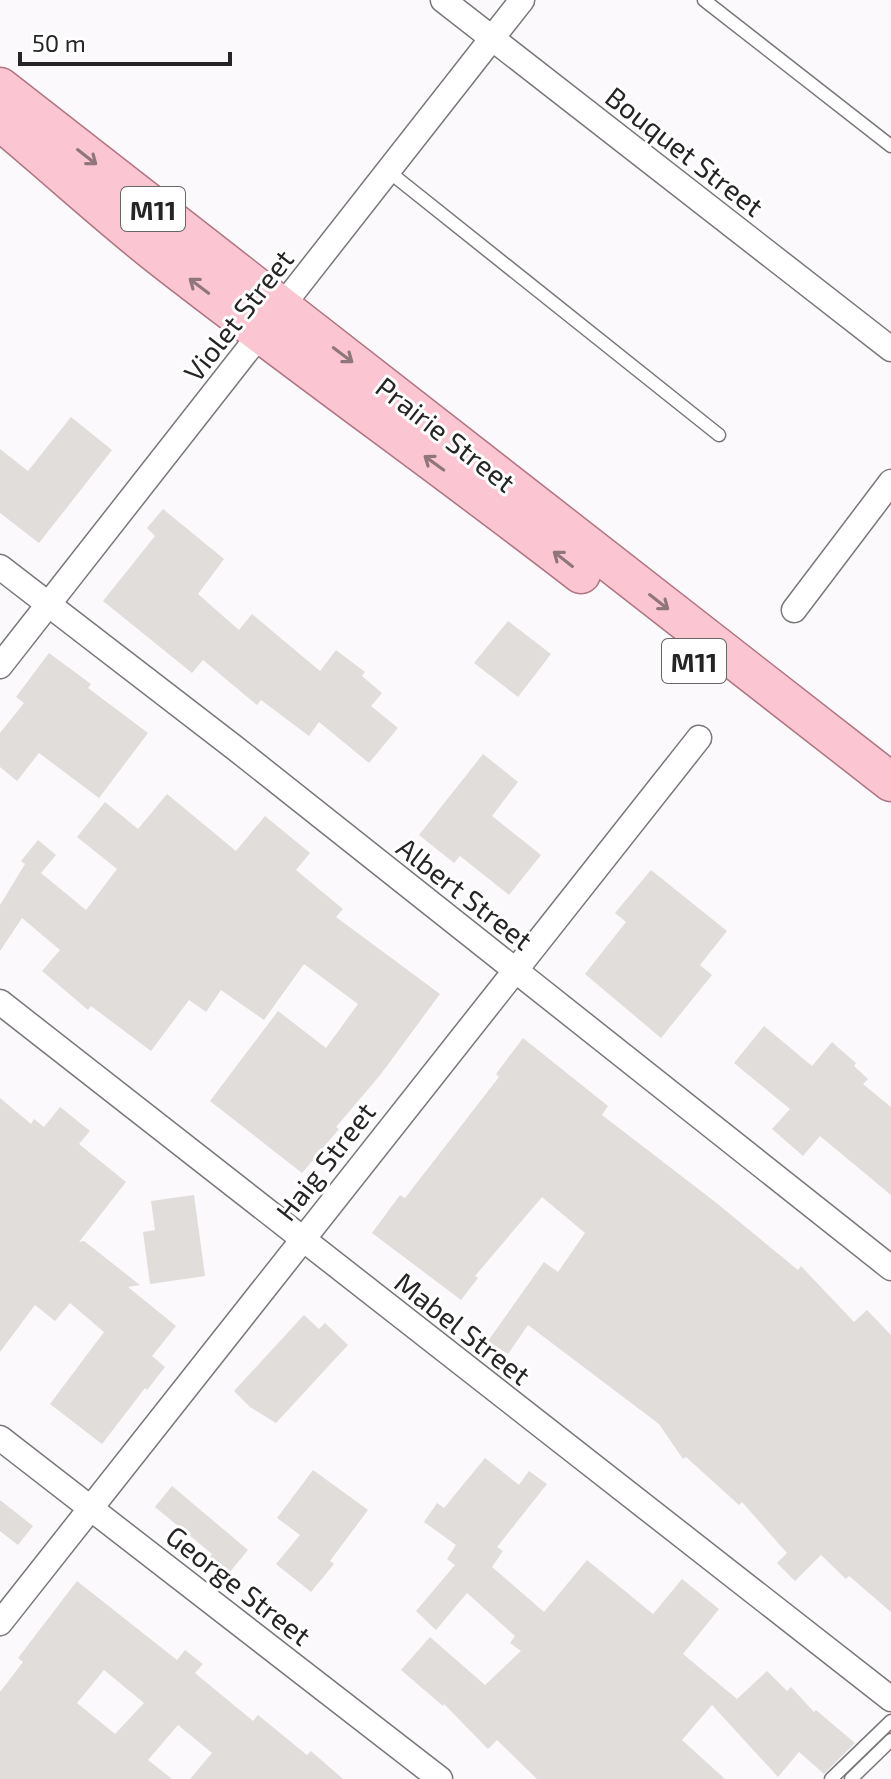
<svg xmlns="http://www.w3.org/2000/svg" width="891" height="1779" font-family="'Exo 2',sans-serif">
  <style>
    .building { fill: #e0ddda; fill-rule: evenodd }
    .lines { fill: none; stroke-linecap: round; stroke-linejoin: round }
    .lane-casing { stroke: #787779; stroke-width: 15 }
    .street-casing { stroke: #787779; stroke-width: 27 }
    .primary-casing { stroke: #ae7582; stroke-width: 41 }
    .lane { stroke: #fff; stroke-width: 12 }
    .street { stroke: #fff; stroke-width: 24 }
    .primary { stroke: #fbc6d1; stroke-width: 38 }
    .oneway { stroke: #90767c }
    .labels { text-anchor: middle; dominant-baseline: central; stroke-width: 6; stroke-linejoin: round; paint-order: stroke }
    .shield { fill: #fff; stroke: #666667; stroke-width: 2 }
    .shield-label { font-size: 26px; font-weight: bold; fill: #252526 }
    .street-label { font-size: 28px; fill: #252526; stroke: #fff }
  </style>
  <rect width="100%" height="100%" fill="#fbf9fc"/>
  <g class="building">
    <path d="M71 417 112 450 39 543 0 513V449L28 471Z"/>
    <path d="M163 509 224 559 198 594 239 630 252 614 320 671 336 650 365 672 362 676 382 693 371 706 398 728 369 763 319 722 309 736 261 700 257 705 203 660 192 673 103 601 155 536 147 528Z"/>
    <path d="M508 621 551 654 518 697 474 663Z"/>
    <path d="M49 653 91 684 88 688 148 733 99 798 39 753 17 781 0 767V733L24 703 16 697Z"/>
    <path d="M483 754 518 782 492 816 541 855 509 895 460 856 454 863 419 835Z"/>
    <path d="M167 794 236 851 265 816 310 853 296 870 343 909 336 917 440 994 381 1074 336 1127 339 1129 302 1173 210 1101 278 1011 326 1048 358 1004 304 964 264 1020 221 990 206 1012 189 1000 151 1051 91 1006 88 1010 42 971 60 950 22 918 0 951V905L25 864 21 861 38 840 56 855 41 873 86 910 117 869 77 837 105 802 138 829Z"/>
    <path d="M651 870 727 931 700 965 712 975 661 1038 585 974 626 922 615 913Z"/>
    <path d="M764 1026 812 1066 832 1042 856 1063 854 1066 868 1079 863 1084 891 1107V1195L820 1136 803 1156 772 1129 790 1109 734 1063Z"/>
    <path d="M523 1038 608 1106 602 1115 714 1201 798 1270 801 1266 854 1322 867 1310 891 1335V1612L849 1576 846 1579 821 1555 795 1581 777 1563 787 1553 742 1502 739 1505 686 1457 683 1459 659 1424 528 1325 508 1354 488 1341 544 1262 558 1272 585 1233 542 1197 475 1276 478 1278 461 1300 372 1233 400 1195 405 1198 499 1077 496 1074Z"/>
    <path d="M0 1098 31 1124 34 1119 44 1127 60 1107 90 1131 79 1144 126 1182 79 1242 84 1241 140 1285 128 1287 176 1326 152 1356 165 1367 147 1390 145 1388 102 1444 50 1404 104 1332 70 1303 55 1321 35 1305 0 1352Z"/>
    <path d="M194 1195 205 1276 150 1284 143 1232 155 1230 151 1201Z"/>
    <path d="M304 1315 319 1329 325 1323 348 1345 276 1423 250 1407 234 1391Z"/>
    <path d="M485 1458 519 1485 529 1471 547 1484 497 1547 503 1551 492 1567 544 1612 587 1560 653 1614 682 1579 719 1609 683 1654 737 1699 767 1671 787 1691 791 1687 814 1712 816 1710 855 1743 824 1774 799 1752 778 1777 712 1705 682 1740 725 1779H537L497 1740 488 1749 444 1704 443 1706 401 1670 430 1637 485 1685 521 1651 510 1643 515 1636 467 1593 436 1630 416 1611 455 1565 447 1559 456 1545 424 1522 437 1503 444 1508Z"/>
    <path d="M313 1470 368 1510 330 1561 334 1564 311 1592 276 1564 300 1535 277 1518Z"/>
    <path d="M172 1486 248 1550 229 1573 210 1557 212 1554 155 1507Z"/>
    <path d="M0 1500 33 1526 18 1545 0 1531Z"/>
    <path d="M77 1581 177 1660 185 1650 203 1664 195 1673 253 1721 258 1715 307 1755 311 1751 343 1779H190L212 1753 178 1725 148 1760 172 1779H0V1692L23 1662 18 1658ZM104 1670 144 1703 115 1734 77 1703Z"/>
  </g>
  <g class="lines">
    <g class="lane-casing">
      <g id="lane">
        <path d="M704 0 891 146"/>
        <path d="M388 171 719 435"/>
        <path d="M831 1779 891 1721"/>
        <path d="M851 1779 891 1740"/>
      </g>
    </g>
    <g class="street-casing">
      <g id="street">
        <path d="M443 0 891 349"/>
        <path d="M0 567 235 748 891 1268"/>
        <path d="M794 610 891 482"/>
        <path d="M0 666 522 0"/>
        <path d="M0 1002 891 1699"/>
        <path d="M0 1438 440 1779"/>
        <path d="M0 1623 699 738"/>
      </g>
    </g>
    <g class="primary-casing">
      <g id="primary">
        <path d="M0 87 891 782"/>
        <path d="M0 121C53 165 104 212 158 255 297 364 442 466 581 574"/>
      </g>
    </g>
    <use href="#lane" class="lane"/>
    <use href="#street" class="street"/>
    <use href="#primary" class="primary"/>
  </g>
  <defs><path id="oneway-shaft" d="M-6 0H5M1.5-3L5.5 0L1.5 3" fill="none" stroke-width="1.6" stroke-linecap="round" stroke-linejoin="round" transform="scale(2)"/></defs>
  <g class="oneway">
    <use href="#oneway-shaft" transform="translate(87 157) rotate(38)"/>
    <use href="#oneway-shaft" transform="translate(199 286) rotate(-143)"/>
    <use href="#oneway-shaft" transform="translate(343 355) rotate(37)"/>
    <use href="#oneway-shaft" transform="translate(434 463) rotate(-144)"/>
    <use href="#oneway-shaft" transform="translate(563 559) rotate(-142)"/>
    <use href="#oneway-shaft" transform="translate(659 602) rotate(38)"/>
  </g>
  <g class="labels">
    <g class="shield">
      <rect x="121" y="187" width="64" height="44" rx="6"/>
      <rect x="662" y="639" width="64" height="44" rx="6"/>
    </g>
    <g class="shield-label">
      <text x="153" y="209">M11</text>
      <text x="694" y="661">M11</text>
    </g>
    <g class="street-label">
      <text transform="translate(685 151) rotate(38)">Bouquet Street</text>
      <text transform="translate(238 315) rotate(-52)">Violet Street</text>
      <text transform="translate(446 434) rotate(38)">Prairie Street</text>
      <text transform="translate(465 893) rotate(38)">Albert Street</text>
      <text transform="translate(325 1161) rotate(-52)">Haig Street</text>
      <text transform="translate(463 1328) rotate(38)">Mabel Street</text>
      <text transform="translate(239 1585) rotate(38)">George Street</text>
    </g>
  </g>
  <path d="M20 52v12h210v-12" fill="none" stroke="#252526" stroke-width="4"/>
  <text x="32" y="52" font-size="24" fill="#252526" stroke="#ffffff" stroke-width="6" paint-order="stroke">50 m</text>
</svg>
